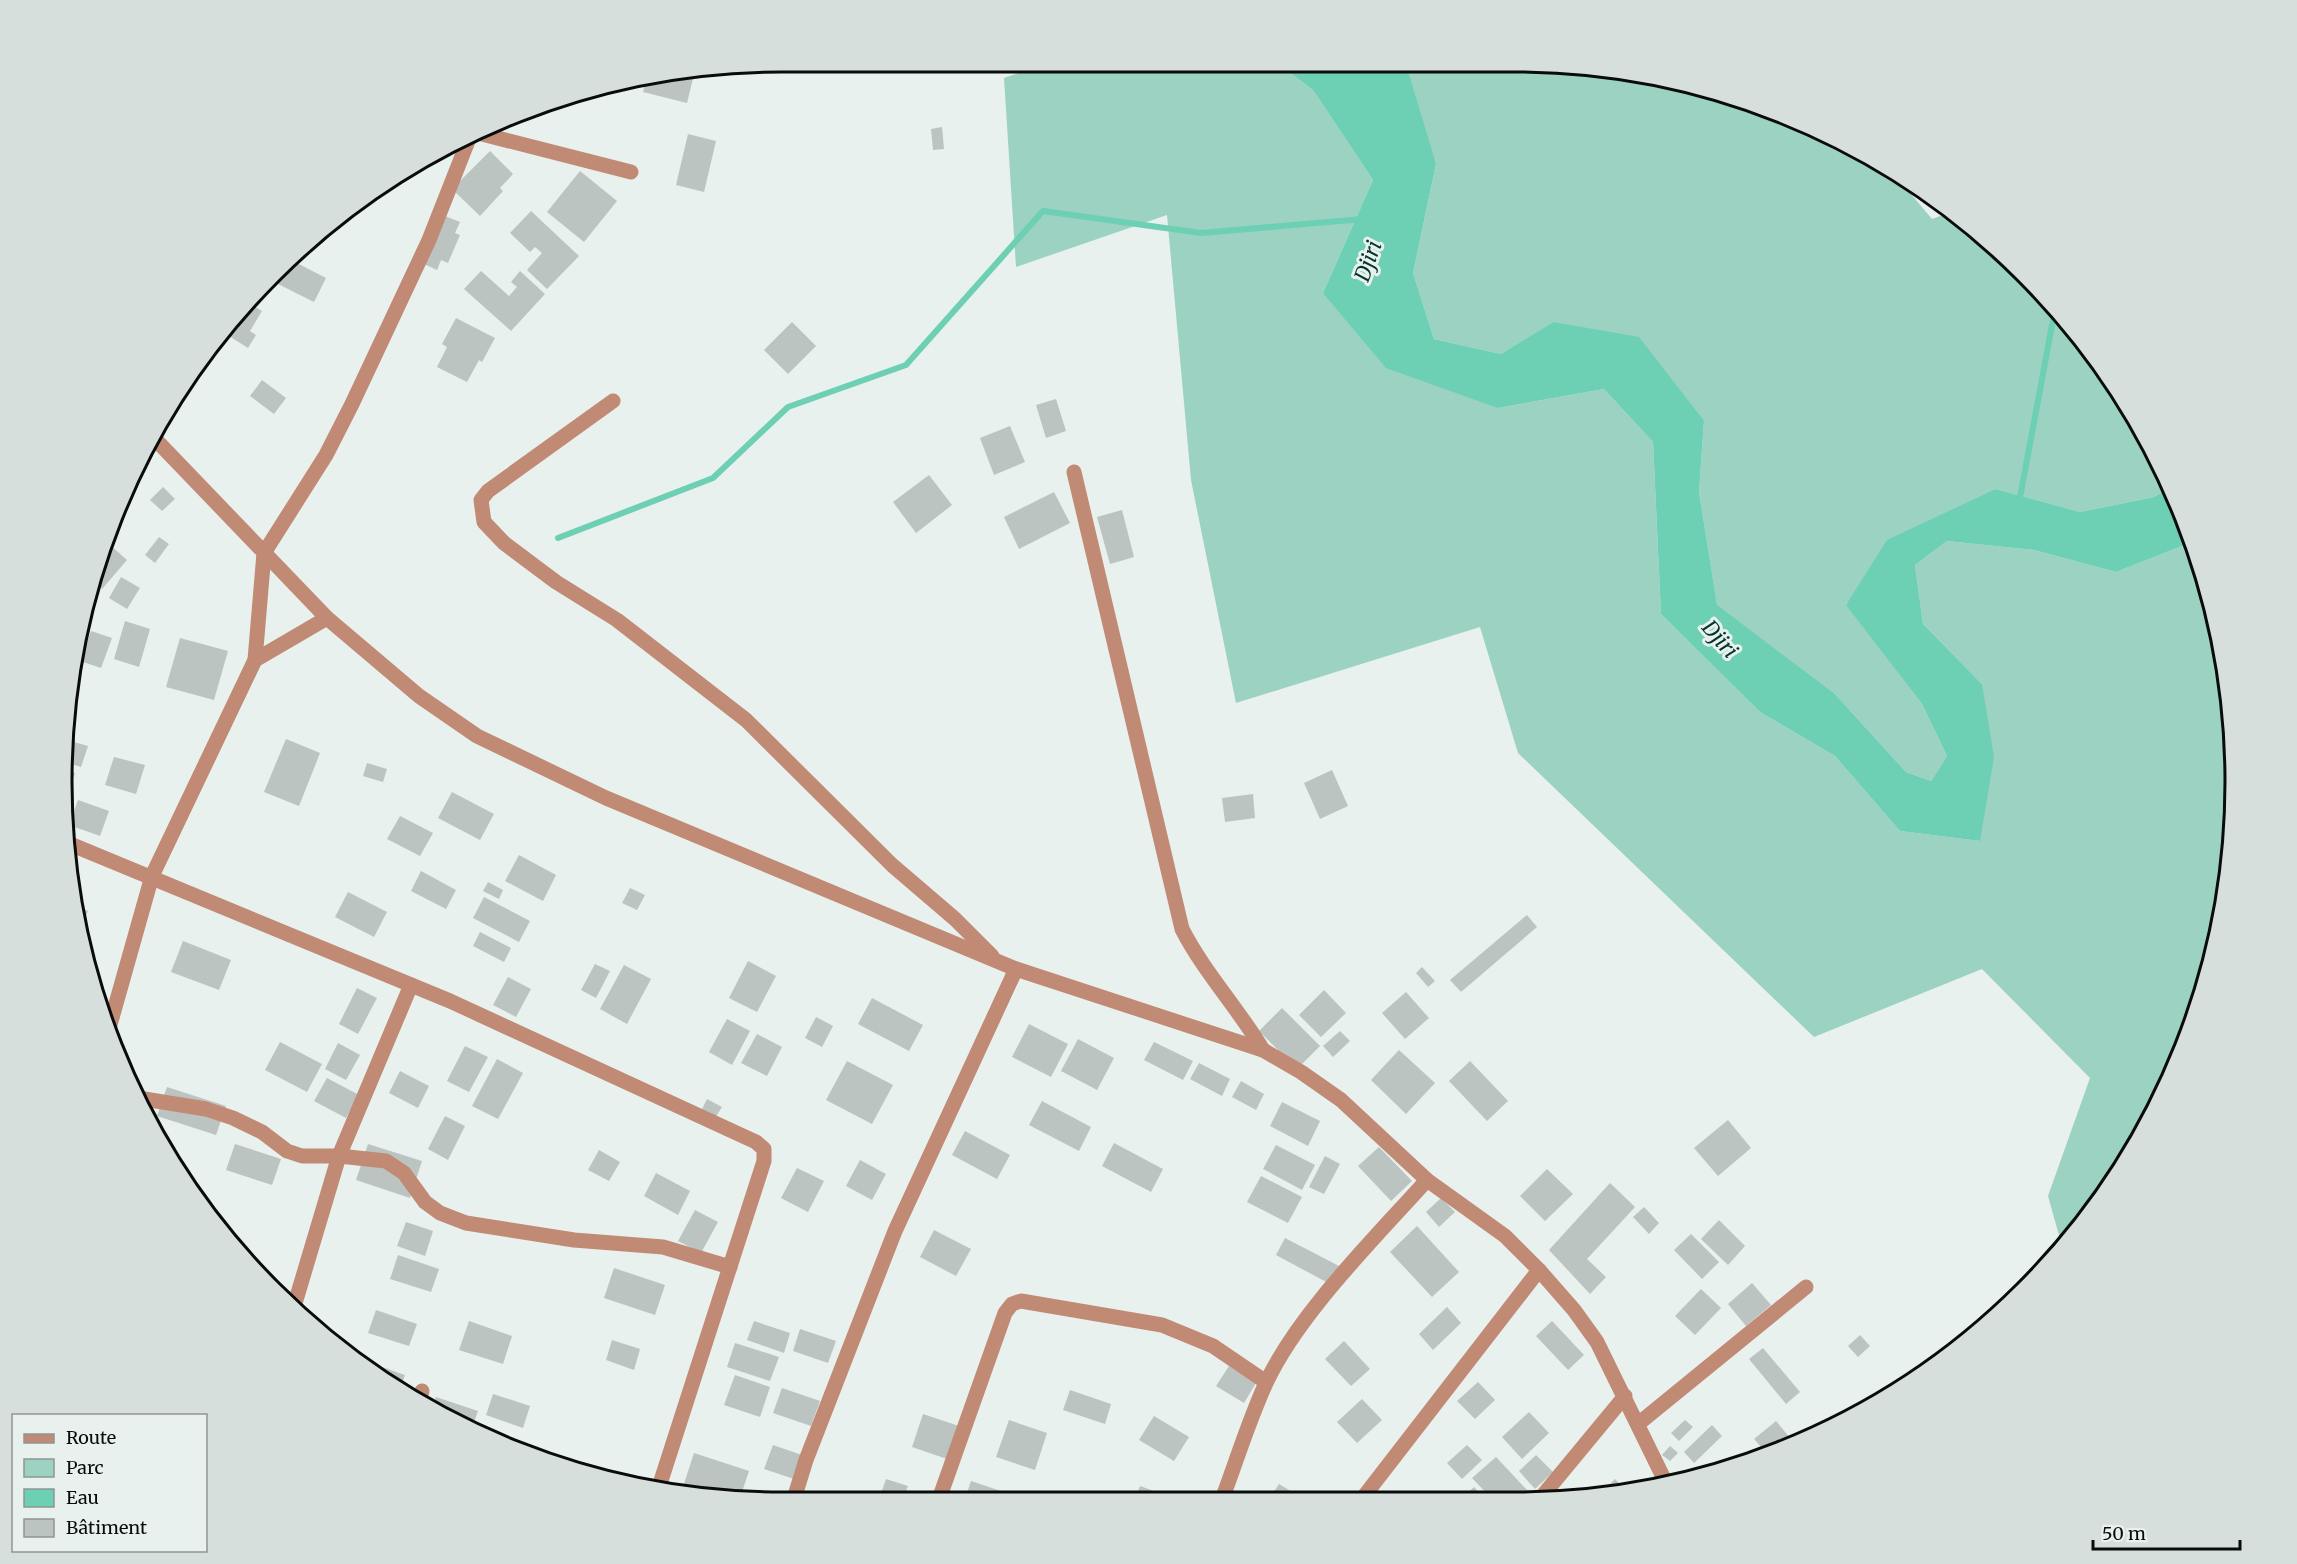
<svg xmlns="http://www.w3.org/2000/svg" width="2297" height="1564" font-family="Merriweather,serif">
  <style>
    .green { fill: #9bd2c1 }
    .water { fill: #6dcfb3 }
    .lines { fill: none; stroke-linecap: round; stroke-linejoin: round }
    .stream { stroke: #6dcfb3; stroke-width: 6 }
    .building { fill: #bbc4c1 }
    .minor { stroke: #c08a75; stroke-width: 15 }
    .labels { text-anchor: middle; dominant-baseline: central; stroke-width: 6; stroke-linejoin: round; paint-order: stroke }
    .water-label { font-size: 21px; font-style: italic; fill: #05342a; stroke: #e8f1ee }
    .rim { fill: none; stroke: #090c0b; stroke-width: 3 }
  </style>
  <rect width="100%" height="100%" fill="#e8f1ee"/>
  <g class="green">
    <path d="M1398 62H1515L1655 75 1834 136 1893 173 1932 219 1954 211 2024 272 2114 381 2171 487 2154 497 2080 512 1996 489 1846 604 1922 704 1947 756 1931 781 1906 772 1834 693 1717 606 1699 492 1704 421 1553 322 1501 354 1434 339 1413 273 1436 164Z"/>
    <path d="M1277 63 1313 90 1373 180 1323 293 1498 408 1604 389 1653 442 1661 614 1760 712 1835 756 1900 831 1980 841 1982 684 1923 624 1915 565 1947 541 2034 550 2116 572 2192 542 2222 641 2235 782 2222 922 2181 1057 2114 1182 2062 1246 2048 1196 2090 1078 1982 969 1814 1037 1518 753 1480 627 1236 703 1191 480 1167 215 1016 267 1004 78 1043 65Z"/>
  </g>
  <path class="water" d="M1398 62 1407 68 1436 164 1413 273 1434 339 1501 354 1553 322 1639 337 1704 421 1699 492 1717 605 1834 693 1906 772 1931 781 1947 756 1922 704 1846 605 1887 540 1996 489 2080 512 2154 497 2171 487 2181 506 2192 542 2116 572 2034 550 1947 541 1915 565 1923 624 1982 684 1994 757 1980 841 1900 831 1835 756 1760 712 1661 614 1653 442 1604 389 1498 408 1386 368 1323 293 1373 180 1313 90 1277 63Z"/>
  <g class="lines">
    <g class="stream">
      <path d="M2019 503 2055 309"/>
      <path d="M558 538 713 478 788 407 906 365 1043 211 1201 233 1363 219"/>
    </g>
  </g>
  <g class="building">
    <path d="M688 68H714L712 74 695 70 687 103 643 92 646 80 641 78Z"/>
    <path d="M942 127 944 149 933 150 931 129Z"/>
    <path d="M688 134 716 141 704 192 676 185Z"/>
    <path d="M490 151 513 174 500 188 503 191 480 216 452 189Z"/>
    <path d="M580 171 617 201 584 242 547 212Z"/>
    <path d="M531 211 579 256 547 289 527 270 542 253 535 247 530 252 510 233Z"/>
    <path d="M445 216 460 222 455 233 460 235 448 263 441 260 437 270 424 264Z"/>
    <path d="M289 259 326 278 314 302 268 279Z"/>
    <path d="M481 271 509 296 517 287 511 282 520 271 545 294 511 331 464 289Z"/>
    <path d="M247 302 262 311 250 331 256 335 248 348 221 331Z"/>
    <path d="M456 318 495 338 482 362 479 360 467 382 437 367 447 347 442 344Z"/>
    <path d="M792 322 816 346 788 374 764 350Z"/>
    <path d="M262 380 286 398 274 414 250 396Z"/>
    <path d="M1056 399 1066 431 1046 438 1036 405Z"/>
    <path d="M1010 426 1025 462 994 475 980 438Z"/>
    <path d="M929 475 952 505 916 533 893 502Z"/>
    <path d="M163 487 175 499 162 511 150 500Z"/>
    <path d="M1054 492 1070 523 1019 549 1004 517Z"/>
    <path d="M1122 510 1134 557 1110 564 1097 517Z"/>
    <path d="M159 537 169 544 155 563 145 555Z"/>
    <path d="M110 545 127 560 102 589 91 580 99 557Z"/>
    <path d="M121 577 140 588 127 609 109 598Z"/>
    <path d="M125 621 150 629 139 667 114 659Z"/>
    <path d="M91 631 112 638 101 668 80 661Z"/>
    <path d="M180 638 228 651 214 700 166 687Z"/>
    <path d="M286 739 320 753 299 806 264 792Z"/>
    <path d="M70 741 88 746 81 767 65 762Z"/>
    <path d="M114 757 145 765 136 794 105 785Z"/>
    <path d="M367 763 387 769 383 782 363 776Z"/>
    <path d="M65 770 75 773 67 798Z"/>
    <path d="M1332 770 1348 806 1320 819 1304 783Z"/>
    <path d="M452 792 494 814 480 840 438 818Z"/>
    <path d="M1253 794 1255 818 1225 822 1222 798Z"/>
    <path d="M78 800 109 811 100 836 69 825Z"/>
    <path d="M400 816 433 833 420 856 387 839Z"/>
    <path d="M519 855 556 875 543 901 505 881Z"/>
    <path d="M421 871 456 890 446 909 411 891Z"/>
    <path d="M488 882 503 890 499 899 483 891Z"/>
    <path d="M630 888 645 895 637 910 622 903Z"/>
    <path d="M348 892 387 912 374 937 335 917Z"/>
    <path d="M484 897 530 921 519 942 473 918Z"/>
    <path d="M74 905 88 911 78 934 75 923Z"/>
    <path d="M1527 915 1537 927 1461 992 1450 980Z"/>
    <path d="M480 932 511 948 504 962 473 946Z"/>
    <path d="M183 941 231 960 219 990 171 972Z"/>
    <path d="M748 961 776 976 757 1012 729 998Z"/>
    <path d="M595 964 610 971 596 998 581 990Z"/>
    <path d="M624 965 651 979 627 1024 600 1009Z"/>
    <path d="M1422 967 1435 981 1428 987 1416 973Z"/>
    <path d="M508 977 531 989 516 1017 493 1005Z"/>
    <path d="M357 988 377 998 358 1034 339 1024Z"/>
    <path d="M1324 990 1346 1013 1321 1037 1299 1015Z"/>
    <path d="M1406 992 1429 1018 1405 1039 1382 1013Z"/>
    <path d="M872 998 923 1025 909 1051 858 1024Z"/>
    <path d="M1282 1008 1320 1046 1297 1069 1259 1031Z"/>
    <path d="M816 1017 833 1026 822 1047 805 1038Z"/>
    <path d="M727 1019 750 1031 732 1065 709 1052Z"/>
    <path d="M1029 1024 1068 1044 1051 1077 1012 1057Z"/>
    <path d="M1340 1031 1350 1041 1333 1057 1323 1046Z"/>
    <path d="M757 1034 782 1047 767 1076 741 1063Z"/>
    <path d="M1078 1039 1114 1058 1097 1090 1061 1071Z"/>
    <path d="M280 1042 322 1064 307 1092 265 1070Z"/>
    <path d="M1154 1042 1193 1061 1183 1080 1144 1060Z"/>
    <path d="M338 1043 360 1055 346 1080 325 1069Z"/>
    <path d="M465 1046 488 1057 469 1092 447 1081Z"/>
    <path d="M1399 1050 1435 1083 1406 1114 1371 1080Z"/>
    <path d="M497 1059 523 1073 498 1119 472 1106Z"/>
    <path d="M847 1061 893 1085 872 1124 826 1100Z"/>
    <path d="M1470 1061 1508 1101 1487 1121 1449 1081Z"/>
    <path d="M1199 1063 1230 1079 1222 1096 1190 1079Z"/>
    <path d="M400 1071 429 1086 418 1108 389 1093Z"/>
    <path d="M327 1078 359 1095 346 1118 314 1101Z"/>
    <path d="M1241 1081 1264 1094 1256 1110 1232 1097Z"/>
    <path d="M167 1087 226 1106 216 1135 157 1116Z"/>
    <path d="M707 1099 722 1107 715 1118 701 1111Z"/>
    <path d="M1042 1101 1091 1127 1079 1151 1029 1125Z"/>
    <path d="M1282 1102 1320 1121 1308 1146 1270 1126Z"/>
    <path d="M445 1116 465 1126 448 1160 428 1149Z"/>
    <path d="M1728 1120 1751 1148 1718 1176 1694 1148Z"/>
    <path d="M965 1131 1010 1155 997 1179 952 1155Z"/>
    <path d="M1114 1143 1163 1169 1151 1192 1102 1166Z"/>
    <path d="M235 1144 281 1159 272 1185 226 1170Z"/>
    <path d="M368 1144 422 1161 410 1198 356 1180Z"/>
    <path d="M1276 1145 1315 1165 1302 1190 1263 1169Z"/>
    <path d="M1379 1147 1412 1181 1391 1201 1358 1166Z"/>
    <path d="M599 1150 620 1162 609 1181 588 1170Z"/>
    <path d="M1325 1156 1340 1164 1324 1194 1309 1187Z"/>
    <path d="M860 1160 886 1174 872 1200 846 1186Z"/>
    <path d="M797 1168 824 1181 808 1212 781 1198Z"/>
    <path d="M1547 1169 1573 1194 1545 1221 1520 1196Z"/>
    <path d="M656 1173 690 1191 678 1215 644 1196Z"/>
    <path d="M1261 1176 1302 1197 1288 1223 1247 1202Z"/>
    <path d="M1610 1183 1635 1207 1587 1259 1606 1277 1590 1294 1549 1250Z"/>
    <path d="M1441 1198 1455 1212 1439 1227 1426 1212Z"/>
    <path d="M1644 1207 1659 1223 1649 1234 1633 1217Z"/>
    <path d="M695 1210 718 1222 701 1253 678 1241Z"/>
    <path d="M1719 1220 1745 1246 1728 1265 1701 1239Z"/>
    <path d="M406 1222 433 1231 425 1256 397 1246Z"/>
    <path d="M1417 1226 1459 1272 1432 1297 1390 1252Z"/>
    <path d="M934 1230 971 1249 956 1276 920 1257Z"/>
    <path d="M1691 1234 1719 1262 1702 1279 1674 1250Z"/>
    <path d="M1285 1238 1339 1266 1330 1284 1276 1255Z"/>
    <path d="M398 1255 439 1269 431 1292 390 1279Z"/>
    <path d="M614 1268 665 1285 655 1315 604 1298Z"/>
    <path d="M1752 1283 1771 1305 1746 1326 1728 1304Z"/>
    <path d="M1701 1289 1721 1308 1695 1335 1675 1316Z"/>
    <path d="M1447 1307 1461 1323 1433 1350 1419 1334Z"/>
    <path d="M376 1310 417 1324 409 1346 368 1333Z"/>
    <path d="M469 1321 512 1336 503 1364 459 1350Z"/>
    <path d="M754 1321 790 1333 784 1353 747 1340Z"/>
    <path d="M1552 1321 1584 1355 1568 1370 1536 1336Z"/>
    <path d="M800 1329 836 1341 828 1363 793 1351Z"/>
    <path d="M1860 1335 1870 1346 1858 1357 1848 1346Z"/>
    <path d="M612 1340 640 1349 634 1370 606 1360Z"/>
    <path d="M1344 1341 1370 1369 1351 1386 1325 1359Z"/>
    <path d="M735 1343 779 1357 770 1381 727 1367Z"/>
    <path d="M1763 1348 1800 1392 1786 1404 1749 1359Z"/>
    <path d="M362 1360 405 1375 400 1389 360 1364Z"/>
    <path d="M1229 1366 1256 1383 1244 1403 1216 1386Z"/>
    <path d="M735 1375 770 1387 760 1417 724 1405Z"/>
    <path d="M1478 1382 1495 1400 1475 1419 1457 1401Z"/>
    <path d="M782 1388 820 1401 811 1426 773 1413Z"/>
    <path d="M1070 1390 1111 1404 1105 1424 1063 1410Z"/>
    <path d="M493 1394 530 1406 523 1428 486 1415Z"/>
    <path d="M436 1397 478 1411 471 1431 432 1409Z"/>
    <path d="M1362 1399 1382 1420 1357 1443 1337 1422Z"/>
    <path d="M1529 1412 1549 1433 1522 1459 1502 1437Z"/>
    <path d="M923 1414 959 1426 947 1459 912 1447Z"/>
    <path d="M1154 1416 1189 1437 1174 1461 1139 1440Z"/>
    <path d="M1009 1420 1047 1433 1035 1470 996 1457Z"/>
    <path d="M1685 1420 1693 1427 1679 1441 1671 1433Z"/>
    <path d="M1776 1421 1796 1445 1768 1455 1754 1439Z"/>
    <path d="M1712 1425 1722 1436 1694 1463 1684 1452Z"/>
    <path d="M773 1445 802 1455 794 1479 764 1469Z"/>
    <path d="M1467 1445 1482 1460 1462 1479 1447 1463Z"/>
    <path d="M1670 1446 1678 1453 1670 1461 1662 1455Z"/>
    <path d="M694 1453 749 1471 740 1498 708 1495 683 1487Z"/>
    <path d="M1536 1455 1553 1472 1535 1489 1519 1471Z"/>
    <path d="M1496 1457 1528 1491 1516 1502H1495L1472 1478Z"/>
    <path d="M886 1479 908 1486 902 1502H878Z"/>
    <path d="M1615 1479 1627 1491 1600 1494Z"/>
    <path d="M971 1481 1025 1499 1024 1502H964Z"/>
    <path d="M1279 1484 1309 1502H1267Z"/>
    <path d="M1140 1486 1165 1495 1163 1502H1134Z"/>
    <path d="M1474 1487 1488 1502H1457Z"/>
  </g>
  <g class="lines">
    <g class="minor">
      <path d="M482 134 631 172"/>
      <path d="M613 401 488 491 481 500 484 522 504 543 556 582 617 620 746 720 892 865 955 919 992 956"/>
      <path d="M155 439 327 618 419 696 477 736 606 798 1016 969 1263 1050 1301 1072 1341 1100 1427 1180 1505 1236 1539 1270 1574 1310 1597 1342 1667 1485"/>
      <path d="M1074 472 1182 929C1204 972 1238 1008 1263 1050"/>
      <path d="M255 660 264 553 326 455 352 404 429 240 468 141"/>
      <path d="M70 844 450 1001 756 1142 764 1149V1161L658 1490"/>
      <path d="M108 1032 152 876 255 660 327 618"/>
      <path d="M138 1098 206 1109 233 1118 262 1132 287 1151 302 1156H339L386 1161 404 1173 425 1202 440 1213 466 1223 574 1240 663 1247 730 1267"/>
      <path d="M293 1310 339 1156 411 985"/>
      <path d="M419 1401 422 1391"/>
      <path d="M1638 1424 1806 1287"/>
      <path d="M1365 1495 1539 1270"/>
      <path d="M1539 1500 1625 1396"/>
      <path d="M793 1502 806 1460 895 1231 1016 969"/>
      <path d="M938 1502 1005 1313 1012 1304 1021 1301 1162 1325 1213 1346 1266 1382"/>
      <path d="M1221 1502C1236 1463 1248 1422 1266 1383 1298 1314 1375 1238 1427 1180"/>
    </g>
  </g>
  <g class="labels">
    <g class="water-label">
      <text transform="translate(1368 261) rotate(-70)">Djiri</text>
      <text transform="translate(1720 639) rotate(49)">Djiri</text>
    </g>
  </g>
  <path d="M0 0H2297V1564H0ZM782 72H1515A710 710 0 0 1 2225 782V782A710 710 0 0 1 1515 1492H782A710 710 0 0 1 72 782V782A710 710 0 0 1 782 72Z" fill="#d6dfdc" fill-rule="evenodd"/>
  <path class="rim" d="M782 72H1515A710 710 0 0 1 2225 782V782A710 710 0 0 1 1515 1492H782A710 710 0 0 1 72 782V782A710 710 0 0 1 782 72Z"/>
  <rect x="12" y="1414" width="195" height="138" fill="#e8f1ee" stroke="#8f9593" stroke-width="1.5"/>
  <rect x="24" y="1434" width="30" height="9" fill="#c08a75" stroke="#8f9593" stroke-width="1.5"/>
  <text x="66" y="1444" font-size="18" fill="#090c0b">Route</text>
  <rect x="24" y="1459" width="30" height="18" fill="#9bd2c1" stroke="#8f9593" stroke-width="1.5"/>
  <text x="66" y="1474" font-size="18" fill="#090c0b">Parc</text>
  <rect x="24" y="1489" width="30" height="18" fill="#6dcfb3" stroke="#8f9593" stroke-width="1.5"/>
  <text x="66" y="1504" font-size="18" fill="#090c0b">Eau</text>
  <rect x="24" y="1519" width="30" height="18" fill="#bbc4c1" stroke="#8f9593" stroke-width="1.5"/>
  <text x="66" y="1534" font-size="18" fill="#090c0b">Bâtiment</text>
  <path d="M2093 1540v9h147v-9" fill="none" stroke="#090c0b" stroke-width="3"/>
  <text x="2102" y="1540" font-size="18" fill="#090c0b" stroke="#e8f1ee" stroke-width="4.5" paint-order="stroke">50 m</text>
</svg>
